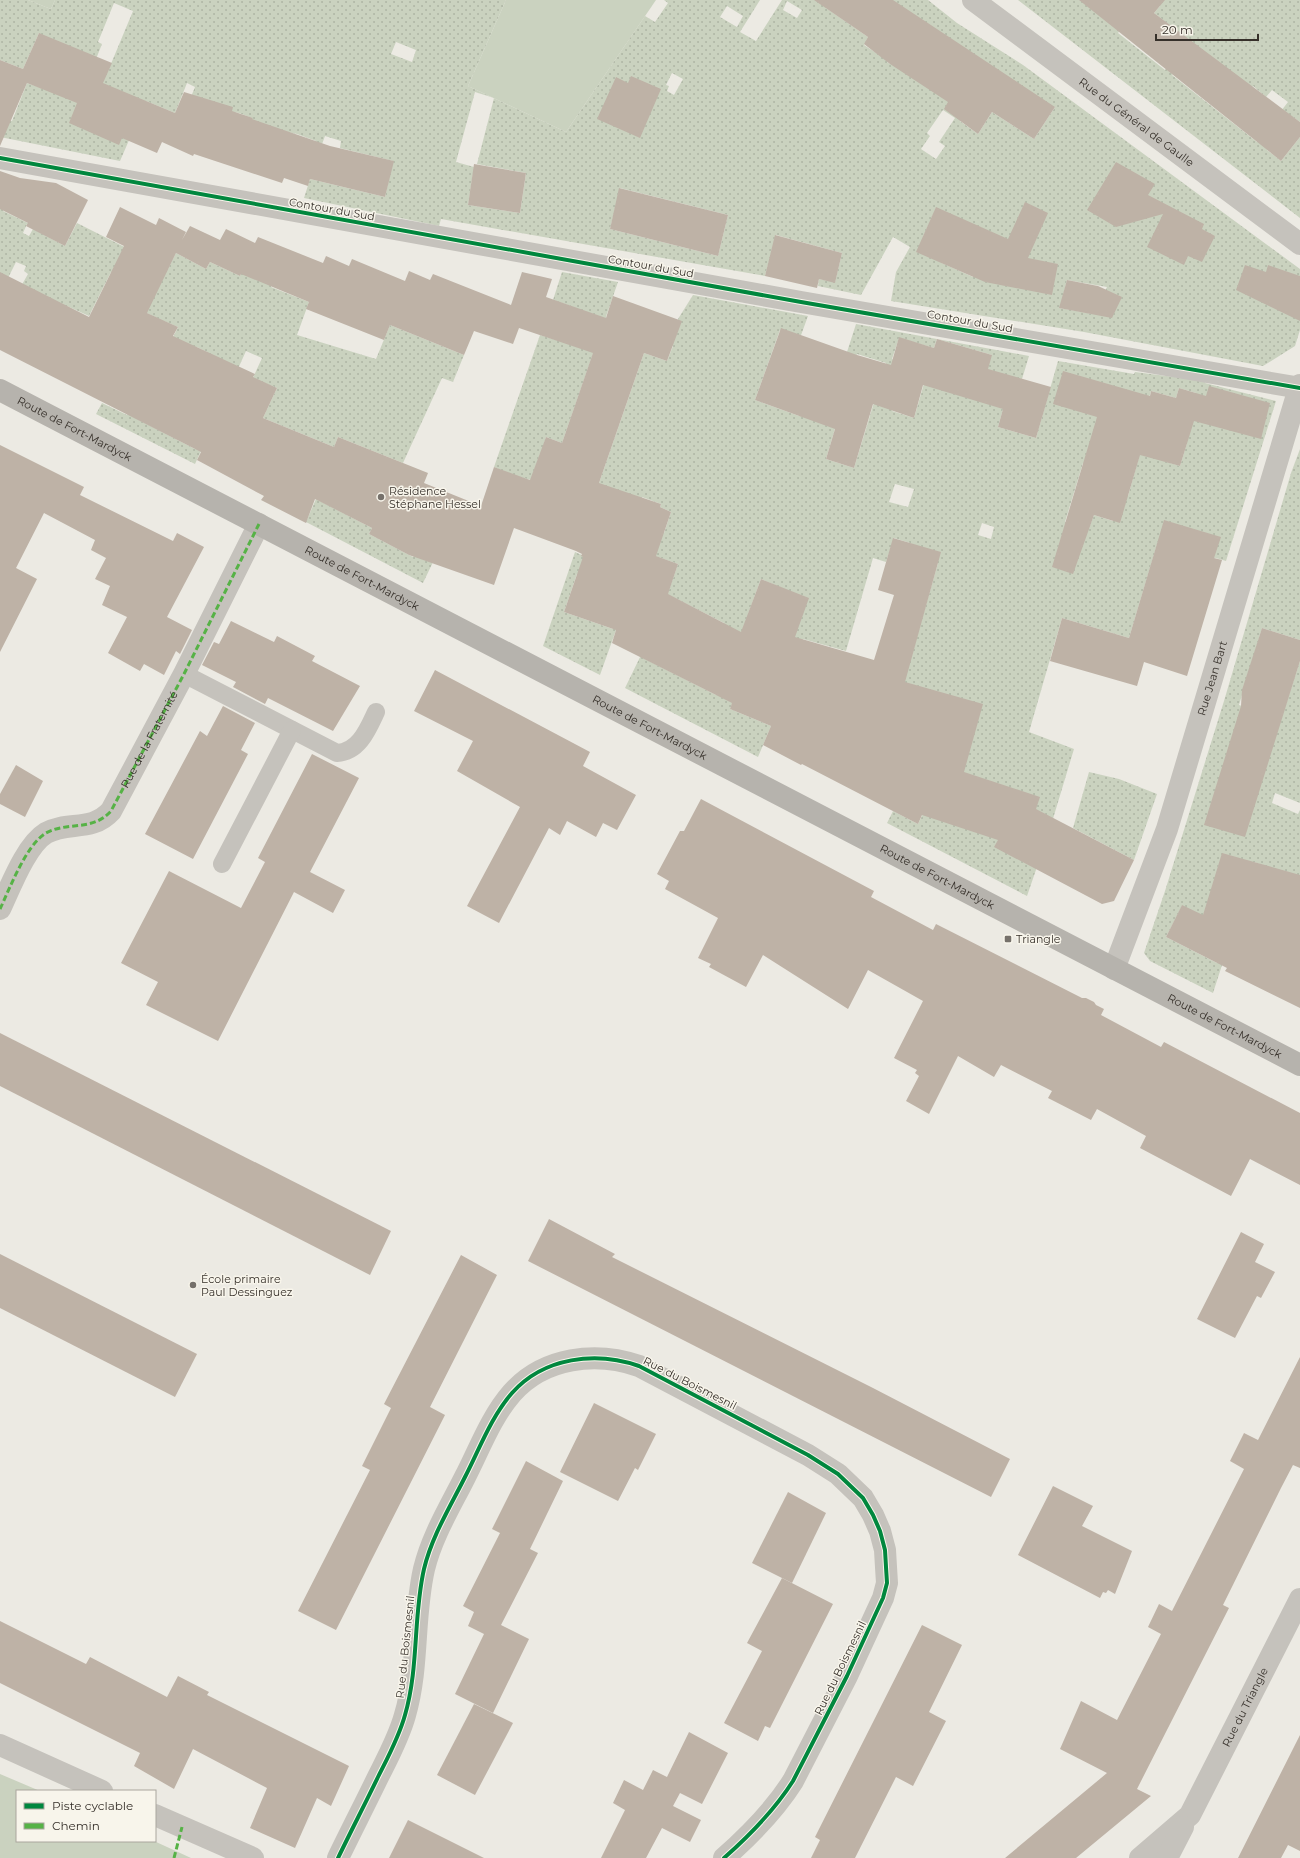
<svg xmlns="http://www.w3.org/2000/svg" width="1300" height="1858" font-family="Montserrat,sans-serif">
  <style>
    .grass { fill: #cad2bf }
    .park { fill: url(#park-dots); fill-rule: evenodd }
    .building { fill: #beb2a6; fill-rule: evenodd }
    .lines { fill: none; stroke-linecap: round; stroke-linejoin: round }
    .lane { stroke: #c5c2bc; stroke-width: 18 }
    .street { stroke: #c5c2bc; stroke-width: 22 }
    .secondary { stroke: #b6b3ad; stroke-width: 22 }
    .quiet { stroke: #56b246; stroke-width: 3; stroke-dasharray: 6 3; stroke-linecap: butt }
    .cycleway-casing { stroke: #f8f5eb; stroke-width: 6 }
    .cycleway { stroke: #00873e; stroke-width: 4 }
    .poi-dot { fill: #76716b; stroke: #f8f5eb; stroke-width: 1.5 }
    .labels { text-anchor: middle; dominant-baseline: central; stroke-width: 3; stroke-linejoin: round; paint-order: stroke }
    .street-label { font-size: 11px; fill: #36302a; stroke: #f8f5eb }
    .poi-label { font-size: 11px; fill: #36302a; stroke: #f8f5eb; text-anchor: start }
  </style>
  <defs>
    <pattern id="park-dots" width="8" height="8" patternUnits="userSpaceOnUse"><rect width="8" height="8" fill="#cad2bf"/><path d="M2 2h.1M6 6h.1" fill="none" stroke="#aeb5a4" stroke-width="1.8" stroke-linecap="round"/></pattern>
  </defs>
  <rect width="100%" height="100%" fill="#eceae3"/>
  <g class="grass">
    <path d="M28 0H55L51 9Z"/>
    <path d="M506 0H656L566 132 468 86Z"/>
    <path d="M0 1774 40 1791H17V1841H154L191 1858H0Z"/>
  </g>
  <g class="park">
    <path d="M0 0H28L51 9 55 0H506L468 86 566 132 645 16 655 22 668 3 664 0H760L740 32 756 41 782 0H831L826 8 868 37 864 45 887 60V62L890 64 897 53 893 0H928L957 23 1023 65 1300 269V330L1295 346 1263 366 1084 332 891 301 896 272 910 247 893 237 861 295 818 286 819 279 835 282 842 253 776 235 765 276 441 219 439 226 304 198 310 179 385 197 393 161 340 148 341 141 325 136 317 158 311 157 316 141 297 134 250 124 252 118 239 113 188 104 195 87 187 83 175 113 146 101 120 161 0 137V116L12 121 27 83 41 88 39 33 23 69 0 60ZM787 1 802 10 797 18 783 10ZM114 3 133 11 108 71 94 64 102 44 98 42ZM727 6 743 16 737 27 720 17ZM396 42 416 50 412 62 391 54ZM672 73 683 79 674 95 667 91 669 86 666 85ZM475 92 494 98 477 164 526 173 520 213 468 205 474 167 456 162ZM974 100 1055 107 1034 139 992 112 978 134 960 121ZM943 110 955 118 939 142 945 146 936 159 921 149 930 136 927 133ZM620 188 728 215 718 256 610 229ZM936 208 993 233 973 277 942 263 948 249 923 237ZM1067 280 1107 287 1093 314 1060 308Z"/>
    <path d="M1018 0H1144L1118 33 1165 70 1189 40 1154 13 1160 6V0H1300V122L1293 117 1267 150 1281 161 1300 137V218ZM1195 44 1243 98 1253 86 1266 97 1272 90 1288 102 1257 142 1172 75Z"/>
    <path d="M0 207 4 209 3 211 34 226 27 224 23 233 29 236 33 229 65 246 77 223 168 269 176 253 206 269 210 262 240 276 246 263 275 276 271 287 309 302 297 335 376 359 390 325 464 355 453 382 442 378 403 463 338 437 334 447 263 418 277 388 262 382 255 397 246 393 262 358 246 351 195 464 96 414 102 403 127 415 156 361 130 347 136 333 146 337 155 317 133 306 108 357 94 350 128 281 111 272 89 316 67 306 61 318 35 306 39 297 20 288 28 274 24 271 26 266 16 262 7 280 0 276ZM164 321 178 327 163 358 153 352 159 340 156 338ZM197 347 207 352 197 373 213 381 219 367 230 372 214 412 195 449 139 420 167 362 185 371Z"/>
    <path d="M562 272 618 282 562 443 546 437 543 447 558 453 556 459 540 454 531 480 520 477 505 520 496 517 492 527 476 521 481 506 495 511 508 473 494 467 540 335 559 341 571 306 553 300Z"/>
    <path d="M693 295 808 316 800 338 780 330 755 400 799 416 806 398 847 352 856 324 1029 356 1022 379 1012 377 998 427 1036 438 1058 361 1134 374 1135 372 1206 381 1205 383 1276 401 1226 561 1158 541 1129 638 1062 618 1029 732 1074 749 1049 832 1027 896 887 823 893 811 918 824 935 789 901 692 938 563 910 543 894 538 886 562 873 558 846 651 803 639 797 658 749 664 730 709 771 726 758 757 625 688 660 616 678 564 644 552 577 574 564 612 613 629 622 601 626 602 600 675 543 646 575 552 600 563 579 541 644 353 667 361 673 346 669 344 678 319ZM899 338 934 348 937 339 992 355 925 380 914 418 892 411 898 391 894 360 892 359ZM857 354 886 363 854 468 826 459ZM1179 388 1196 393 1182 441 1187 443 1180 466 1170 463 1142 422 1151 391 1176 398ZM1113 450 1139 457 1128 496 1121 494 1113 521 1094 515 1089 528 1065 522 1083 463 1106 470ZM895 484 914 489 908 507 889 502ZM642 497 661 504 660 507 671 512 664 533 636 515ZM982 523 994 527 991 539 978 535ZM761 579 775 585 762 619 748 614ZM675 598 724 623 716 641 734 651 716 695 643 658Z"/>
    <path d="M1300 449V640L1262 628 1239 705 1275 717 1286 704 1300 661V803L1275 793 1272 803 1298 814 1300 810V891L1263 865 1254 862 1224 926 1182 906 1166 937 1217 963 1233 931 1213 993 1150 961 1144 953 1165 891 1224 701 1291 473Z"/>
    <path d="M316 499 372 528 369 534 413 557 417 552 434 560 423 583 306 522Z"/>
    <path d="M1089 772 1119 779 1157 794 1134 860 1073 828Z"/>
  </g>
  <g class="building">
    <path d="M814 0H893L1055 107 1034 139 992 112 978 134 944 109 948 102 890 64 864 44 868 37Z"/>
    <path d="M1079 0H1165L1154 13 1300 122V137L1281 161Z"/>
    <path d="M39 33 112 63 103 83 175 113 184 92 233 107 232 111 253 118 252 119 330 146 394 161 385 197 310 179 308 186 284 178 282 183 194 154 193 156 162 142 157 153 122 138 119 145 69 123 77 103 27 83 0 146V60L23 69Z"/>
    <path d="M631 76 661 89 640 138 597 119 616 77 628 83Z"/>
    <path d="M1116 162 1155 184 1148 195 1204 224 1202 229 1215 236 1202 262 1188 256 1184 265 1147 247 1163 214 1116 227 1087 210Z"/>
    <path d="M474 164 526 173 520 213 468 205Z"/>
    <path d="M0 171 20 178 56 183 88 200 65 246 26 226 28 223 0 209Z"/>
    <path d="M619 188 728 215 718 256 610 229Z"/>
    <path d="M1025 202 1048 213 1028 258 1058 264 1052 295 985 282 916 252 936 207 1008 239Z"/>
    <path d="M120 207 156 225 159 218 186 232 182 240 190 226 220 240 226 229 255 243 258 237 323 263 326 256 349 266 352 259 405 281 409 271 430 280 433 274 511 305 522 272 552 279 546 297 606 318 613 296 682 321 667 361 644 353 599 483 661 504 660 507 671 512 656 556 678 564 668 594 741 632 761 579 809 598 795 637 874 660 894 595 878 590 893 538 941 552 905 682 983 704 964 772 1040 797 1036 809 1134 860 1114 901 1102 904 994 847 998 840 922 815 918 824 802 764 801 765 763 745 771 726 730 709 732 703 612 643 616 630 564 612 583 557 581 556 582 554 576 551 514 528 494 585 409 555 369 534 372 528 315 499 306 523 261 500 264 496 197 460 201 452 0 350V272L89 317 124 246 106 237ZM176 253 206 269 210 262 240 276 241 274 309 302 306 309 384 340 390 325 464 355 474 331 513 344 519 328 593 353 562 443 546 437 530 480 494 467 481 506 424 483 428 473 338 437 334 447 263 418 277 388 253 377 255 374 173 336 178 327 147 313Z"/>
    <path d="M775 235 842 253 835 283 819 279 817 288 765 276Z"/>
    <path d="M1245 265 1266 272 1268 265 1300 276V321L1236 290Z"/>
    <path d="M1067 280 1098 286 1122 297 1112 318 1059 308Z"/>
    <path d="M781 328 857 355 891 365 899 337 934 348 937 339 992 355 988 369 1051 387 1036 438 998 427 1003 409 923 385 914 418 873 404 854 468 826 459 835 429 755 400Z"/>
    <path d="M1063 371 1150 396 1151 391 1176 398 1179 388 1206 396 1209 386 1270 403 1261 439 1194 421 1180 466 1140 455 1120 523 1094 515 1073 574 1052 567 1097 417 1053 404Z"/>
    <path d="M0 445 84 487 80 495 173 541 177 533 204 547 167 617 192 630 180 654 176 651 164 675 144 664 140 671 108 653 127 617 102 605 110 586 95 579 106 558 91 550 95 540 44 513 16 568 37 579 0 652Z"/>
    <path d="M1164 520 1221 537 1214 558 1222 560 1187 676 1144 662 1137 686 1050 661 1062 618 1129 638Z"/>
    <path d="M231 621 274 642 277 636 315 656 312 661 360 686 333 731 268 698 265 704 233 687 236 682 202 665 214 642 219 644Z"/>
    <path d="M1262 628 1300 640V661L1245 837 1204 825 1241 706 1242 690Z"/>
    <path d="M435 670 590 752 583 766 636 795 617 830 603 823 596 837 567 821 560 835 549 828 499 923 467 906 520 807 457 771 473 741 414 711Z"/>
    <path d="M223 706 255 723 241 750 248 754 193 859 145 834 200 731 207 736Z"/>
    <path d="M312 754 359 778 310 872 345 890 333 913 294 892 218 1041 146 1005 158 982 121 963 169 871 241 908 265 862 258 858Z"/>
    <path d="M16 765 43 781 25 817 0 804V794Z"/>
    <path d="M701 799 874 891 871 897 933 930 936 924 1082 998H1086L1094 1002 1096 1005 1104 1009 1101 1015 1161 1047 1164 1042 1300 1113V1185L1250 1159 1231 1196 1140 1148 1146 1136 1097 1109 1091 1120 1048 1098 1052 1091 1001 1065 994 1077 958 1056 929 1114 906 1101 919 1076 915 1073 917 1070 894 1058 923 1001 868 970 848 1009 763 955 746 987 709 967 711 964 698 958 718 918 665 889 669 881 657 874 680 831H684Z"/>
    <path d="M1222 853 1300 875V1008L1225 971 1227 968 1166 937 1182 905 1203 915Z"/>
    <path d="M0 1033 391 1231 370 1275 0 1086Z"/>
    <path d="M549 1219 615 1254 612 1257 873 1388 1010 1459 991 1497 528 1261Z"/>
    <path d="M1241 1232 1264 1244 1255 1262 1275 1272 1261 1298 1257 1296 1235 1338 1197 1319Z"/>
    <path d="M0 1254 197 1354 175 1397 0 1308Z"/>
    <path d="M461 1255 497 1275 430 1407 445 1415 336 1630 298 1611 370 1470 362 1466 391 1408 384 1404Z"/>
    <path d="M1300 1357V1468L1293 1465 1281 1488 1223 1605 1229 1608 1137 1789 1151 1796 1076 1858H1005L1107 1773 1060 1749 1081 1701 1117 1720 1161 1634 1148 1627 1159 1604 1172 1611 1244 1469 1230 1461 1244 1433 1258 1440Z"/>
    <path d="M594 1403 656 1434 638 1470 635 1468 618 1501 560 1472Z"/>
    <path d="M526 1461 563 1481 530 1549 538 1553 501 1625 529 1639 493 1713 455 1694 484 1634 468 1626 474 1612 463 1606 500 1533 492 1529Z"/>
    <path d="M1053 1486 1093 1506 1082 1526 1132 1551 1115 1594 1108 1590 1106 1593 1103 1592 1100 1598 1018 1555Z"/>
    <path d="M788 1492 826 1513 792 1583 752 1563Z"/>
    <path d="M782 1578 833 1604 770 1728 765 1726 758 1741 724 1723 762 1651 747 1643Z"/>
    <path d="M0 1621 86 1664 90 1657 167 1697 178 1676 209 1692 207 1695 349 1766 331 1806 317 1798 295 1848 250 1828 267 1788 193 1749 174 1789 134 1766 140 1753 0 1683Z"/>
    <path d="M922 1625 962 1645 929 1712 946 1721 913 1786 896 1777 855 1858H811L820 1840 815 1837Z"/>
    <path d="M474 1704 513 1723 475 1795 437 1775Z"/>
    <path d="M689 1732 728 1753 702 1804 680 1793 673 1806 701 1820 690 1842 662 1828 646 1858H601L625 1810 613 1803 624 1780 643 1790 653 1770 667 1777Z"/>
    <path d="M1300 1735V1851L1288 1845 1281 1858H1238Z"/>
    <path d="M408 1820 484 1858H389Z"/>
  </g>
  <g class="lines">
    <g class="lane">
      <path d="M184 674 337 753C359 752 368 729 376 712"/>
      <path d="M222 864 292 730"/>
    </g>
    <g class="street">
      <path id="s1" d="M973 0 1300 244"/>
      <path d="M0 158 801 302 1300 388"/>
      <path id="s2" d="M0 909C10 888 26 845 46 833 68 821 92 832 111 811L184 674 259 524"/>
      <path id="s3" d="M1114 969 1167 829 1300 385"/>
      <path d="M0 1745 102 1791"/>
      <path d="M155 1815 253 1858"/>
      <path d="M338 1858C351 1831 365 1804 378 1777 388 1757 399 1737 405 1715 419 1667 413 1617 424 1569 432 1536 450 1507 465 1477 479 1450 491 1417 512 1393 544 1357 596 1351 639 1366L808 1455 838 1474 863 1498 873 1515 880 1531 885 1550 886 1567 887 1583 883 1598 847 1676 793 1781C774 1811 750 1835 724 1858"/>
      <path id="s4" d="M1140 1858 1190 1815 1300 1599"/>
      <path d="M1167 1858 1183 1827"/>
    </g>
    <path class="secondary" id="s5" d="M0 390 1300 1065"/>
    <g class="quiet">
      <path d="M0 909C10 888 26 845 46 833 68 821 92 832 111 811L184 674 259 524"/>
      <path d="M174 1858 182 1827"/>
    </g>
    <g class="cycleway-casing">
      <g id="cycleway">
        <path d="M0 158 801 302 1300 388"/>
        <path d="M338 1858C351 1831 365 1804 378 1777 388 1757 399 1737 405 1715 419 1667 413 1617 424 1569 432 1536 450 1507 465 1477 479 1450 491 1417 512 1393 544 1357 596 1351 639 1366L808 1455 838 1474 863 1498 873 1515 880 1531 885 1550 886 1567 887 1583 883 1598 847 1676 793 1781C774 1811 750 1835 724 1858"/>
      </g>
    </g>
    <use href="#cycleway" class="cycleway"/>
  </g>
  <g class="poi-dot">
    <circle cx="381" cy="497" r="4"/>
    <rect x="1004" y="935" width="8" height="8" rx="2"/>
    <circle cx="193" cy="1285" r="4"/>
  </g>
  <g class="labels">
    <g class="street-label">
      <text stroke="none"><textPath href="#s1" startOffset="204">Rue du Général de Gaulle</textPath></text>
      <text transform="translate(332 209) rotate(10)">Contour du Sud</text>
      <text transform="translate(651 266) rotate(10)">Contour du Sud</text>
      <text transform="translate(970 321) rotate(10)">Contour du Sud</text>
      <text stroke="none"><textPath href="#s5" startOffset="84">Route de Fort-Mardyck</textPath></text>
      <text stroke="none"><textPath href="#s5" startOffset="408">Route de Fort-Mardyck</textPath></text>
      <text stroke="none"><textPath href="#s3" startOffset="307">Rue Jean Bart</textPath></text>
      <text stroke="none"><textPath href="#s5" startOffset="732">Route de Fort-Mardyck</textPath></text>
      <text stroke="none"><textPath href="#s2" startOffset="241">Rue de la Fraternité</textPath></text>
      <text stroke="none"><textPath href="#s5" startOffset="1056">Route de Fort-Mardyck</textPath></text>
      <text stroke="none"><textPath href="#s5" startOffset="1380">Route de Fort-Mardyck</textPath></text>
      <text transform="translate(690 1383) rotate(27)">Rue du Boismesnil</text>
      <text transform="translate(405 1647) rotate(-84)">Rue du Boismesnil</text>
      <text transform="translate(840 1668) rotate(-64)">Rue du Boismesnil</text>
      <text stroke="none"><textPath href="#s4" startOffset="187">Rue du Triangle</textPath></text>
    </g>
    <g class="poi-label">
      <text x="389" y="491">Résidence<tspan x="389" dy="13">Stéphane Hessel</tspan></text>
      <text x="1016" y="939">Triangle</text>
      <text x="201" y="1279">École primaire<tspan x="201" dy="13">Paul Dessinguez</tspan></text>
    </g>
  </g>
  <rect x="16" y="1790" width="140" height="52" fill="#f8f5eb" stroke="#aaa69e"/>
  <rect x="24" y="1803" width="20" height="6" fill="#00873e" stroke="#aaa69e"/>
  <text x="52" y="1810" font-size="12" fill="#36302a">Piste cyclable</text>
  <rect x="24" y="1823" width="20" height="6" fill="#56b246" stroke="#aaa69e"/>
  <text x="52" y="1830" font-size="12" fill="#36302a">Chemin</text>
  <path d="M1156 34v6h102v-6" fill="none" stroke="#36302a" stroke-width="2"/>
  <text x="1162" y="34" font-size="12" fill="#36302a" stroke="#f8f5eb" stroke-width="3" paint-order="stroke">20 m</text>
</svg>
